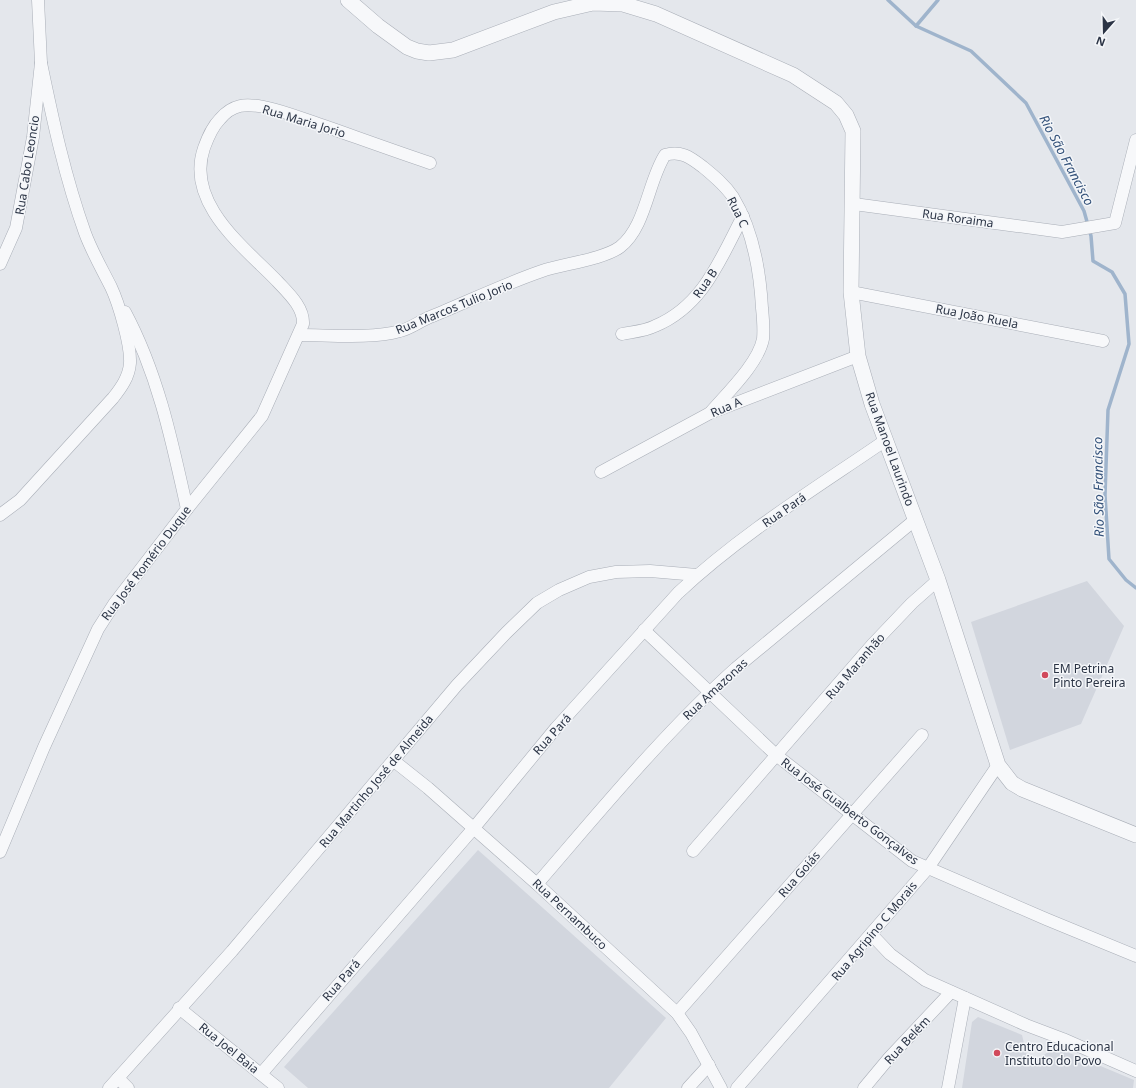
<svg xmlns="http://www.w3.org/2000/svg" width="1136" height="1088" font-family="'Noto Sans',sans-serif">
  <style>
    .built { fill: #d2d6de }
    .lines { fill: none; stroke-linecap: round; stroke-linejoin: round }
    .stream { stroke: #9fb4cc; stroke-width: 3.5 }
    .minor-casing { stroke: #a9aeb7; stroke-width: 13 }
    .tertiary-casing { stroke: #a9aeb7; stroke-width: 16 }
    .minor { stroke: #f7f8fa; stroke-width: 12 }
    .tertiary { stroke: #f7f8fa; stroke-width: 15 }
    .poi-dot { fill: #d1495b; stroke: #f4f6f9; stroke-width: 1.5 }
    .labels { text-anchor: middle; dominant-baseline: central; stroke-width: 3; stroke-linejoin: round; paint-order: stroke }
    .street-label { font-size: 12px; fill: #2b3445; stroke: #f4f6f9 }
    .poi-label { font-size: 12px; fill: #2b3445; stroke: #f4f6f9; text-anchor: start }
    .water-label { font-size: 13px; font-style: italic; fill: #34527a; stroke: #f4f6f9 }
  </style>
  <rect width="100%" height="100%" fill="#e4e7ec"/>
  <g class="built">
    <path d="M1087 581 1124 626 1081 724 1010 750 971 622Z"/>
    <path d="M478 850 666 1018 609 1088H308L284 1067Z"/>
    <path d="M978 1017 1022 1035 1028 1060 1034 1062 1055 1047 1134 1080 1133 1088H962L972 1022Z"/>
  </g>
  <g class="lines">
    <g class="stream">
      <path d="M888 0 916 26 971 51 1026 103 1084 211 1091 236 1093 261 1112 272 1125 294 1129 344 1108 410 1105 495 1109 559 1126 580 1136 588"/>
      <path d="M916 26 938 0"/>
    </g>
    <g class="minor-casing">
      <g id="minor">
        <path d="M854 204 1062 232 1115 223 1136 140"/>
        <path d="M0 264 16 228 33 137 41 63 38 0"/>
        <path d="M851 292 1103 341"/>
        <path d="M125 312C158 374 172 441 187 509"/>
        <path d="M622 334C632 332 645 331 655 326 703 306 720 260 743 216"/>
        <path d="M300 335C329 335 372 339 400 331 410 329 420 321 430 317 467 302 504 284 542 271 563 264 604 259 620 247 646 227 648 181 665 155 680 150 690 157 703 167 714 176 725 185 733 197 753 230 760 271 762 308 763 318 764 329 763 339 758 364 727 393 710 413"/>
        <path d="M601 472 710 413 858 356"/>
        <path d="M0 515 20 500 113 398C121 388 129 377 130 363 131 345 119 304 111 287 102 269 92 252 85 233 65 177 53 121 41 63"/>
        <path d="M644 630 776 755 912 861 1046 919 1136 956"/>
        <path d="M394 761 428 788 537 884 677 1013 691 1033 721 1088"/>
        <path d="M693 851 872 645 912 603 938 580"/>
        <path d="M0 852 44 747 98 629 114 604 187 509 262 416 303 324C304 307 288 293 277 281 244 247 185 203 204 148 208 137 212 127 220 119 225 113 231 108 240 106 262 101 308 121 330 128 364 140 397 152 430 163"/>
        <path d="M537 884C601 810 663 734 736 668L916 519"/>
        <path d="M872 935 890 954 925 980 1026 1025 1063 1039 1136 1071"/>
        <path d="M179 1008 278 1088"/>
        <path d="M677 1013 922 735"/>
        <path d="M261 1074 473 829 556 728 678 593C741 534 816 488 886 440"/>
        <path d="M118 1078 128 1088"/>
        <path d="M109 1088 232 951 457 685 506 633 537 603 559 590 589 577 616 572 650 571 697 575"/>
        <path d="M688 1088 709 1065"/>
        <path d="M737 1088 928 868 998 765"/>
        <path d="M864 1088 889 1058 951 992"/>
        <path d="M948 1088 965 998"/>
      </g>
    </g>
    <g class="tertiary-casing">
      <path id="tertiary" d="M348 0 378 26 407 47 417 51 429 53 453 50 554 12 593 3 623 4 656 14 793 75 836 103 846 115 853 131 851 292 858 356 872 404 938 580 998 765 1012 783 1022 789 1136 835"/>
    </g>
    <use href="#minor" class="minor"/>
    <use href="#tertiary" class="tertiary"/>
  </g>
  <g class="poi-dot">
    <circle cx="1045" cy="675" r="4"/>
    <circle cx="997" cy="1053" r="4"/>
  </g>
  <g class="labels">
    <g class="street-label">
      <text transform="translate(304 121) rotate(17)">Rua Maria Jorio</text>
      <text transform="translate(27 165) rotate(-81)">Rua Cabo Leoncio</text>
      <text transform="translate(738 212) rotate(64)">Rua C</text>
      <text transform="translate(958 218) rotate(8)">Rua Roraima</text>
      <text transform="translate(705 283) rotate(-55)">Rua B</text>
      <text transform="translate(454 307) rotate(-22)">Rua Marcos Tulio Jorio</text>
      <text transform="translate(977 316) rotate(11)">Rua João Ruela</text>
      <text transform="translate(726 407) rotate(-23)">Rua A</text>
      <text transform="translate(890 449) rotate(70)">Rua Manoel Laurindo</text>
      <text transform="translate(784 510) rotate(-35)">Rua Pará</text>
      <text transform="translate(146 563) rotate(-53)">Rua José Romério Duque</text>
      <text transform="translate(855 666) rotate(-49)">Rua Maranhão</text>
      <text transform="translate(715 689) rotate(-43)">Rua Amazonas</text>
      <text transform="translate(552 734) rotate(-48)">Rua Pará</text>
      <text transform="translate(376 781) rotate(-50)">Rua Martinho José de Almeida</text>
      <text transform="translate(850 811) rotate(37)">Rua José Gualberto Gonçalves</text>
      <text transform="translate(799 874) rotate(-49)">Rua Goiás</text>
      <text transform="translate(570 914) rotate(43)">Rua Pernambuco</text>
      <text transform="translate(874 931) rotate(-50)">Rua Agripino C Morais</text>
      <text transform="translate(341 980) rotate(-49)">Rua Pará</text>
      <text transform="translate(907 1040) rotate(-47)">Rua Belém</text>
      <text transform="translate(229 1048) rotate(39)">Rua Joel Baia</text>
    </g>
    <g class="poi-label">
      <text x="1053" y="668">EM Petrina<tspan x="1053" dy="14">Pinto Pereira</tspan></text>
      <text x="1005" y="1046">Centro Educacional<tspan x="1005" dy="14">Instituto do Povo</tspan></text>
    </g>
    <g class="water-label">
      <text transform="translate(1067 160) rotate(62)">Rio São Francisco</text>
      <text transform="translate(1098 487) rotate(-91)">Rio São Francisco</text>
    </g>
  </g>
  <g transform="translate(1104 32) rotate(200)" stroke="#f4f6f9" stroke-width="3" paint-order="stroke">
  <path d="M0-3L7 15L0 10L-7 15Z" fill="#2b3445"/>
  <text y="-6" font-size="11" font-weight="bold" text-anchor="middle" fill="#2b3445">N</text>
  </g>
</svg>
